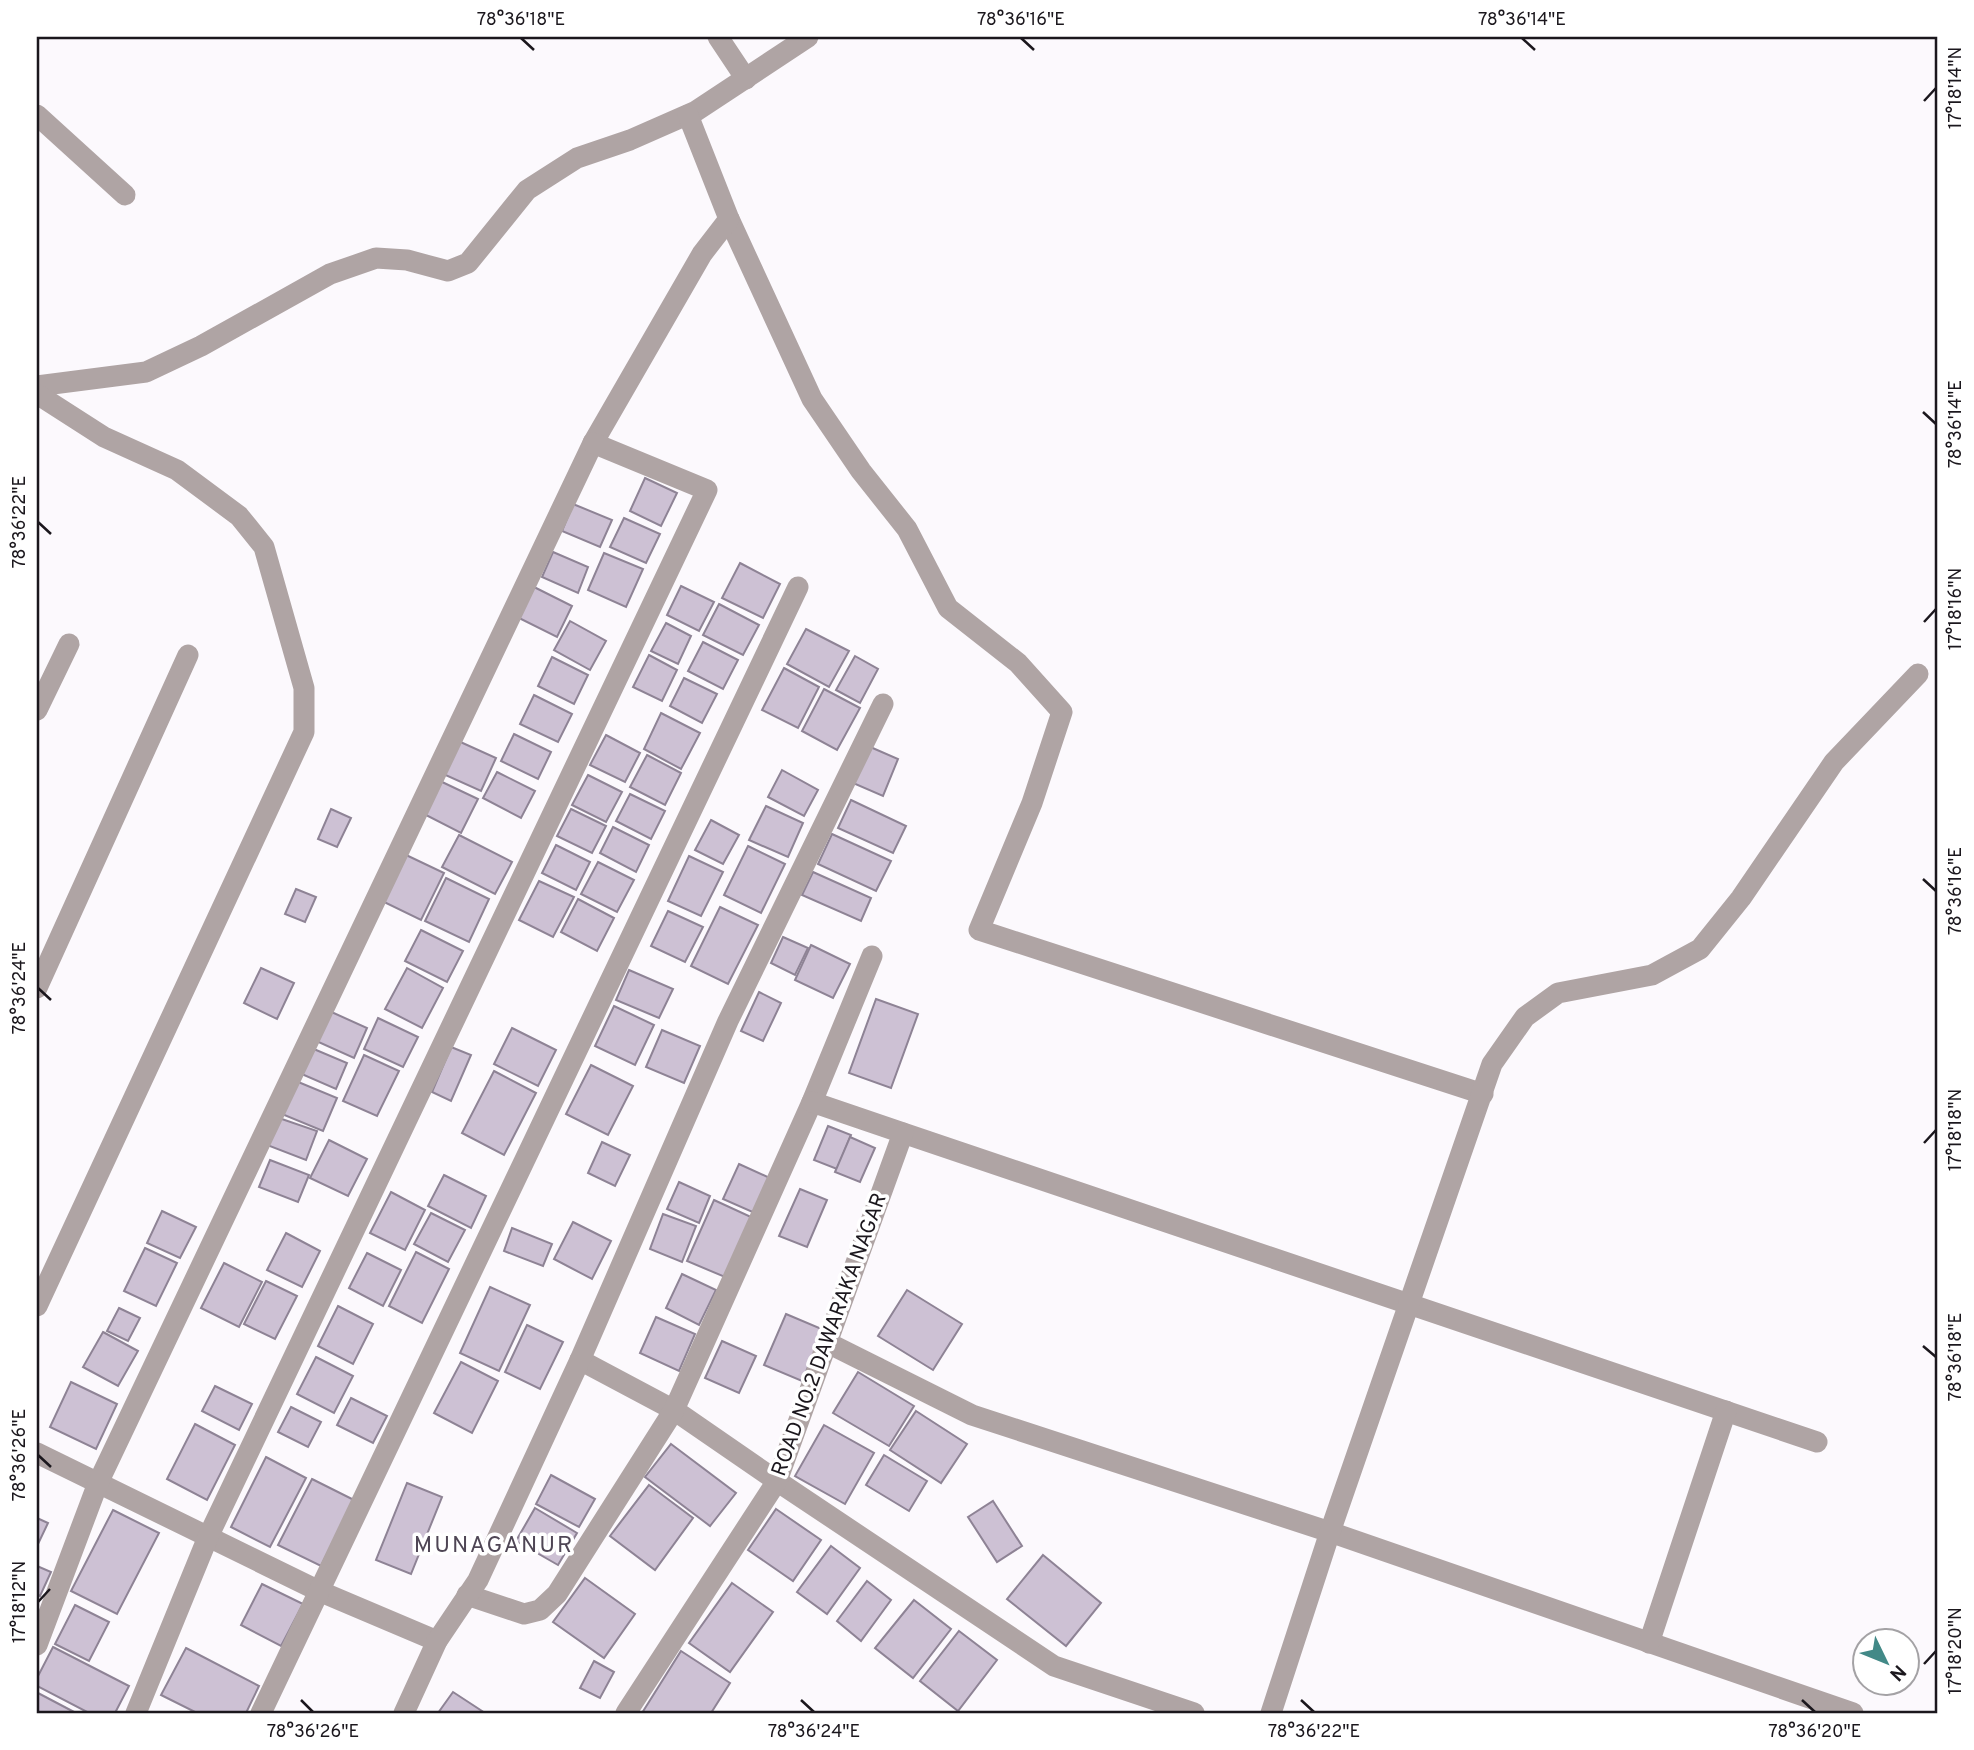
<svg xmlns="http://www.w3.org/2000/svg" width="1974" height="1750" font-family="Overpass,sans-serif">
  <style>
    .building { fill: #cdc1d4; stroke: #8e8395; stroke-width: 2 }
    .lines { fill: none; stroke-linecap: round; stroke-linejoin: round }
    .street { stroke: #afa4a4; stroke-width: 21 }
    .ticks { fill: none; stroke: #1b171d; stroke-width: 2.5 }
    .labels { text-anchor: middle; dominant-baseline: central; stroke-width: 7; stroke-linejoin: round; paint-order: stroke }
    .street-label { font-size: 21px; fill: #1b171d; stroke: #fff }
    .neighbourhood-label { font-size: 23px; letter-spacing: 2px; fill: #4f4655; stroke: #fff }
    .neatline { fill: none; stroke: #1b171d; stroke-width: 2.5 }
    .ticks-label { font-size: 18px; text-anchor: middle; fill: #1b171d }
  </style>
  <rect width="100%" height="100%" fill="#fcf9fd"/>
  <g class="building">
    <path d="M645 478 677 493 661 526 630 511Z"/>
    <path d="M573 504 612 520 600 547 562 531Z"/>
    <path d="M624 518 660 534 646 563 610 547Z"/>
    <path d="M553 552 588 567 578 593 542 577Z"/>
    <path d="M604 553 643 569 626 607 588 590Z"/>
    <path d="M740 563 780 584 763 618 722 598Z"/>
    <path d="M532 586 572 606 557 637 517 617Z"/>
    <path d="M681 586 714 602 699 631 667 615Z"/>
    <path d="M719 604 759 625 743 655 703 635Z"/>
    <path d="M570 621 606 641 590 670 554 650Z"/>
    <path d="M666 623 691 636 678 664 651 651Z"/>
    <path d="M806 629 849 651 829 687 787 664Z"/>
    <path d="M703 642 738 660 723 689 688 671Z"/>
    <path d="M649 655 677 670 662 701 633 687Z"/>
    <path d="M855 656 878 669 860 703 836 690Z"/>
    <path d="M552 657 588 675 574 704 538 686Z"/>
    <path d="M784 668 819 687 798 728 762 710Z"/>
    <path d="M684 678 717 694 702 723 670 706Z"/>
    <path d="M824 689 860 708 837 750 802 731Z"/>
    <path d="M534 695 572 714 558 742 520 724Z"/>
    <path d="M661 713 700 733 681 769 644 749Z"/>
    <path d="M514 734 551 752 538 779 501 761Z"/>
    <path d="M606 735 640 753 625 782 590 765Z"/>
    <path d="M456 740 496 758 481 791 441 773Z"/>
    <path d="M868 746 898 759 883 796 853 783Z"/>
    <path d="M647 755 681 773 665 805 630 787Z"/>
    <path d="M782 770 818 790 804 816 768 797Z"/>
    <path d="M497 772 535 791 521 818 483 798Z"/>
    <path d="M588 775 622 792 606 822 572 805Z"/>
    <path d="M440 781 478 799 461 833 424 814Z"/>
    <path d="M630 794 665 811 651 839 616 821Z"/>
    <path d="M851 800 906 826 893 853 838 828Z"/>
    <path d="M766 806 803 823 788 857 749 840Z"/>
    <path d="M331 809 351 818 337 847 318 839Z"/>
    <path d="M571 809 606 826 592 853 557 836Z"/>
    <path d="M711 820 739 835 723 864 695 850Z"/>
    <path d="M613 827 649 845 636 872 600 853Z"/>
    <path d="M832 834 891 861 876 891 818 864Z"/>
    <path d="M459 835 512 862 495 894 442 867Z"/>
    <path d="M556 845 590 862 576 890 542 873Z"/>
    <path d="M748 846 785 864 761 913 724 895Z"/>
    <path d="M404 854 444 873 421 920 382 901Z"/>
    <path d="M689 856 723 872 701 916 668 901Z"/>
    <path d="M598 862 634 880 617 912 581 894Z"/>
    <path d="M813 872 871 898 861 921 802 895Z"/>
    <path d="M446 878 489 899 469 942 425 921Z"/>
    <path d="M539 881 574 897 553 937 519 920Z"/>
    <path d="M296 889 316 897 305 922 285 914Z"/>
    <path d="M578 899 614 918 597 951 561 932Z"/>
    <path d="M720 907 758 925 728 984 691 966Z"/>
    <path d="M668 911 703 927 685 962 651 946Z"/>
    <path d="M421 930 463 951 447 982 405 961Z"/>
    <path d="M783 937 808 948 795 975 771 963Z"/>
    <path d="M811 945 850 964 833 998 795 980Z"/>
    <path d="M261 968 294 983 277 1019 244 1003Z"/>
    <path d="M407 968 443 988 422 1028 385 1009Z"/>
    <path d="M629 970 673 989 659 1018 616 1000Z"/>
    <path d="M759 992 781 1003 763 1041 741 1031Z"/>
    <path d="M876 999 918 1014 891 1088 849 1073Z"/>
    <path d="M614 1006 654 1025 635 1065 595 1046Z"/>
    <path d="M327 1010 367 1028 354 1058 314 1040Z"/>
    <path d="M378 1018 418 1037 403 1067 364 1049Z"/>
    <path d="M512 1028 556 1050 538 1086 494 1064Z"/>
    <path d="M662 1030 700 1046 684 1083 646 1067Z"/>
    <path d="M309 1047 347 1063 336 1089 297 1072Z"/>
    <path d="M451 1047 471 1055 451 1101 432 1092Z"/>
    <path d="M364 1055 399 1071 377 1116 343 1101Z"/>
    <path d="M591 1065 633 1086 608 1135 566 1114Z"/>
    <path d="M494 1071 536 1093 504 1155 462 1133Z"/>
    <path d="M291 1079 337 1098 323 1131 277 1112Z"/>
    <path d="M276 1117 317 1131 306 1160 267 1145Z"/>
    <path d="M828 1126 851 1135 837 1169 814 1160Z"/>
    <path d="M850 1137 875 1148 860 1182 835 1172Z"/>
    <path d="M329 1140 367 1159 348 1196 310 1178Z"/>
    <path d="M602 1142 630 1155 615 1186 588 1173Z"/>
    <path d="M270 1160 309 1175 298 1202 259 1187Z"/>
    <path d="M739 1164 772 1179 757 1214 723 1199Z"/>
    <path d="M444 1175 486 1196 471 1228 428 1206Z"/>
    <path d="M679 1182 710 1196 699 1223 667 1209Z"/>
    <path d="M800 1189 827 1200 807 1247 779 1236Z"/>
    <path d="M391 1192 425 1210 405 1250 370 1233Z"/>
    <path d="M714 1200 751 1217 725 1277 687 1261Z"/>
    <path d="M162 1211 196 1227 180 1258 147 1243Z"/>
    <path d="M431 1213 465 1230 448 1262 414 1244Z"/>
    <path d="M663 1214 696 1226 682 1262 650 1249Z"/>
    <path d="M573 1222 611 1241 592 1279 554 1259Z"/>
    <path d="M512 1228 552 1244 543 1266 504 1251Z"/>
    <path d="M286 1233 320 1251 302 1287 267 1270Z"/>
    <path d="M145 1248 177 1263 156 1306 124 1291Z"/>
    <path d="M416 1252 449 1269 422 1323 389 1306Z"/>
    <path d="M367 1253 401 1270 383 1306 349 1288Z"/>
    <path d="M224 1263 262 1282 239 1327 201 1308Z"/>
    <path d="M682 1274 716 1290 699 1325 666 1308Z"/>
    <path d="M266 1281 297 1296 275 1339 244 1324Z"/>
    <path d="M490 1287 530 1305 499 1371 460 1353Z"/>
    <path d="M907 1290 962 1324 933 1370 878 1336Z"/>
    <path d="M338 1306 373 1324 353 1364 318 1346Z"/>
    <path d="M119 1308 140 1318 128 1341 107 1331Z"/>
    <path d="M786 1314 824 1330 802 1381 764 1365Z"/>
    <path d="M656 1317 695 1334 679 1371 640 1353Z"/>
    <path d="M527 1325 563 1342 540 1389 505 1372Z"/>
    <path d="M103 1332 138 1351 118 1386 83 1367Z"/>
    <path d="M722 1341 756 1356 739 1393 705 1378Z"/>
    <path d="M316 1357 353 1376 334 1413 297 1394Z"/>
    <path d="M461 1362 498 1381 472 1433 434 1413Z"/>
    <path d="M858 1372 914 1406 889 1446 833 1413Z"/>
    <path d="M71 1382 117 1404 96 1449 50 1427Z"/>
    <path d="M215 1386 252 1404 239 1430 202 1411Z"/>
    <path d="M351 1398 387 1416 373 1443 337 1425Z"/>
    <path d="M291 1407 321 1422 308 1447 278 1432Z"/>
    <path d="M916 1411 967 1444 941 1483 890 1450Z"/>
    <path d="M195 1424 235 1445 207 1500 167 1479Z"/>
    <path d="M824 1425 874 1453 845 1504 795 1476Z"/>
    <path d="M671 1444 736 1493 710 1526 645 1477Z"/>
    <path d="M884 1455 927 1481 909 1511 866 1485Z"/>
    <path d="M266 1457 306 1478 270 1547 231 1527Z"/>
    <path d="M551 1475 595 1499 579 1527 536 1504Z"/>
    <path d="M312 1479 354 1500 321 1566 278 1545Z"/>
    <path d="M407 1483 442 1497 411 1574 376 1560Z"/>
    <path d="M649 1485 693 1518 655 1570 610 1536Z"/>
    <path d="M993 1501 1022 1546 997 1562 968 1517Z"/>
    <path d="M535 1508 577 1533 558 1565 516 1541Z"/>
    <path d="M776 1509 821 1540 793 1581 748 1550Z"/>
    <path d="M113 1510 159 1533 117 1614 71 1591Z"/>
    <path d="M37 1518 48 1523 38 1544 37 1543Z"/>
    <path d="M831 1546 860 1568 827 1614 797 1592Z"/>
    <path d="M1043 1555 1101 1603 1066 1646 1007 1599Z"/>
    <path d="M37 1566 51 1572 40 1596 37 1594Z"/>
    <path d="M585 1578 635 1614 604 1658 553 1622Z"/>
    <path d="M867 1581 891 1600 861 1641 837 1621Z"/>
    <path d="M732 1583 773 1612 730 1672 689 1643Z"/>
    <path d="M262 1584 303 1604 281 1646 241 1625Z"/>
    <path d="M914 1600 951 1629 913 1678 875 1648Z"/>
    <path d="M75 1605 109 1622 89 1661 55 1644Z"/>
    <path d="M959 1631 997 1660 958 1711 920 1681Z"/>
    <path d="M53 1647 129 1686 115 1713H89L37 1686V1678Z"/>
    <path d="M186 1648 259 1686 246 1713H197L161 1695Z"/>
    <path d="M681 1651 730 1683 711 1713H642Z"/>
    <path d="M594 1661 614 1672 600 1698 580 1688Z"/>
    <path d="M453 1692 485 1713H438Z"/>
    <path d="M38 1693 76 1713H37Z"/>
  </g>
  <g class="lines">
    <g class="street">
      <path d="M718 37 746 79"/>
      <path d="M37 115 125 195"/>
      <path d="M729 219 812 399 861 471 907 529 948 608 1018 663 1062 712 1032 803 979 930 1483 1094"/>
      <path d="M37 386 146 372 201 346 330 274 376 258 407 260 448 271 468 263 527 190 577 158 630 140 696 111 808 37"/>
      <path d="M37 394 104 437 177 470 239 516 264 547 304 688V732L37 1306"/>
      <path d="M37 710 69 644"/>
      <path d="M37 988 188 655"/>
      <path d="M903 1133 1817 1442"/>
      <path d="M828 1343 972 1415 1330 1532 1853 1713"/>
      <path d="M580 1360 674 1410 777 1481 1054 1666 1194 1713"/>
      <path d="M37 1453 319 1591 437 1641"/>
      <path d="M467 1595 524 1614 540 1610 557 1594 674 1410 812 1102 872 956"/>
      <path d="M1649 1643 1726 1411"/>
      <path d="M37 1645 98 1483 593 443 702 254 729 219 688 115"/>
      <path d="M136 1713 208 1537 707 490 593 443"/>
      <path d="M261 1713 798 587"/>
      <path d="M404 1713 437 1641 478 1580 580 1360 728 1021 883 704"/>
      <path d="M626 1713 777 1481 903 1133 812 1102"/>
      <path d="M1271 1713 1330 1532 1492 1064 1525 1017 1558 993 1652 975 1700 949 1741 898 1834 762 1918 674"/>
    </g>
  </g>
  <path class="ticks" d="M521 38 534 50M1021 38 1034 50M1522 38 1535 50M1924 101 1936 88M1923 412 1936 424M38 522 51 534M1924 622 1936 609M1923 879 1936 891M38 988 51 1000M1924 1143 1936 1130M1923 1346 1936 1357M38 1455 51 1467M38 1602 50 1589M1924 1664 1936 1651M301 1700 313 1712M801 1700 814 1712M1301 1700 1314 1712M1802 1700 1815 1712"/>
  <g class="labels">
    <g class="street-label">
      <text transform="translate(830 1335) rotate(-70)">ROAD NO.2 DAWARAKA NAGAR</text>
    </g>
    <g class="neighbourhood-label">
      <text x="494" y="1546">MUNAGANUR</text>
    </g>
  </g>
  <rect width="1974" height="1750" fill="none" stroke="#ffffff" stroke-width="77"/>
  <g transform="translate(1886 1662) rotate(133)"><circle r="33" fill="#ffffff" stroke="#a4a2a5" stroke-width="2"/>
  <path d="M0-5L12 26L0 18L-12 26Z" fill="#428987"/>
  <text y="-10" font-size="19" font-weight="bold" text-anchor="middle" fill="#1b171d">N</text>
  </g>
  <rect x="38" y="38" width="1898" height="1674" class="neatline"/>
  <g class="ticks-label">
    <text x="521" y="25">78°36'18"E</text>
    <text x="1021" y="25">78°36'16"E</text>
    <text x="1522" y="25">78°36'14"E</text>
    <text transform="translate(1955 88) rotate(-90)" y="6">17°18'14"N</text>
    <text transform="translate(1955 424) rotate(-90)" y="6">78°36'14"E</text>
    <text transform="translate(19 522) rotate(-90)" y="6">78°36'22"E</text>
    <text transform="translate(1955 609) rotate(-90)" y="6">17°18'16"N</text>
    <text transform="translate(1955 891) rotate(-90)" y="6">78°36'16"E</text>
    <text transform="translate(19 988) rotate(-90)" y="6">78°36'24"E</text>
    <text transform="translate(1955 1130) rotate(-90)" y="6">17°18'18"N</text>
    <text transform="translate(1955 1357) rotate(-90)" y="6">78°36'18"E</text>
    <text transform="translate(19 1455) rotate(-90)" y="6">78°36'26"E</text>
    <text transform="translate(19 1602) rotate(-90)" y="6">17°18'12"N</text>
    <text transform="translate(1955 1651) rotate(-90)" y="6">17°18'20"N</text>
    <text x="313" y="1737">78°36'26"E</text>
    <text x="814" y="1737">78°36'24"E</text>
    <text x="1314" y="1737">78°36'22"E</text>
    <text x="1815" y="1737">78°36'20"E</text>
  </g>
</svg>
